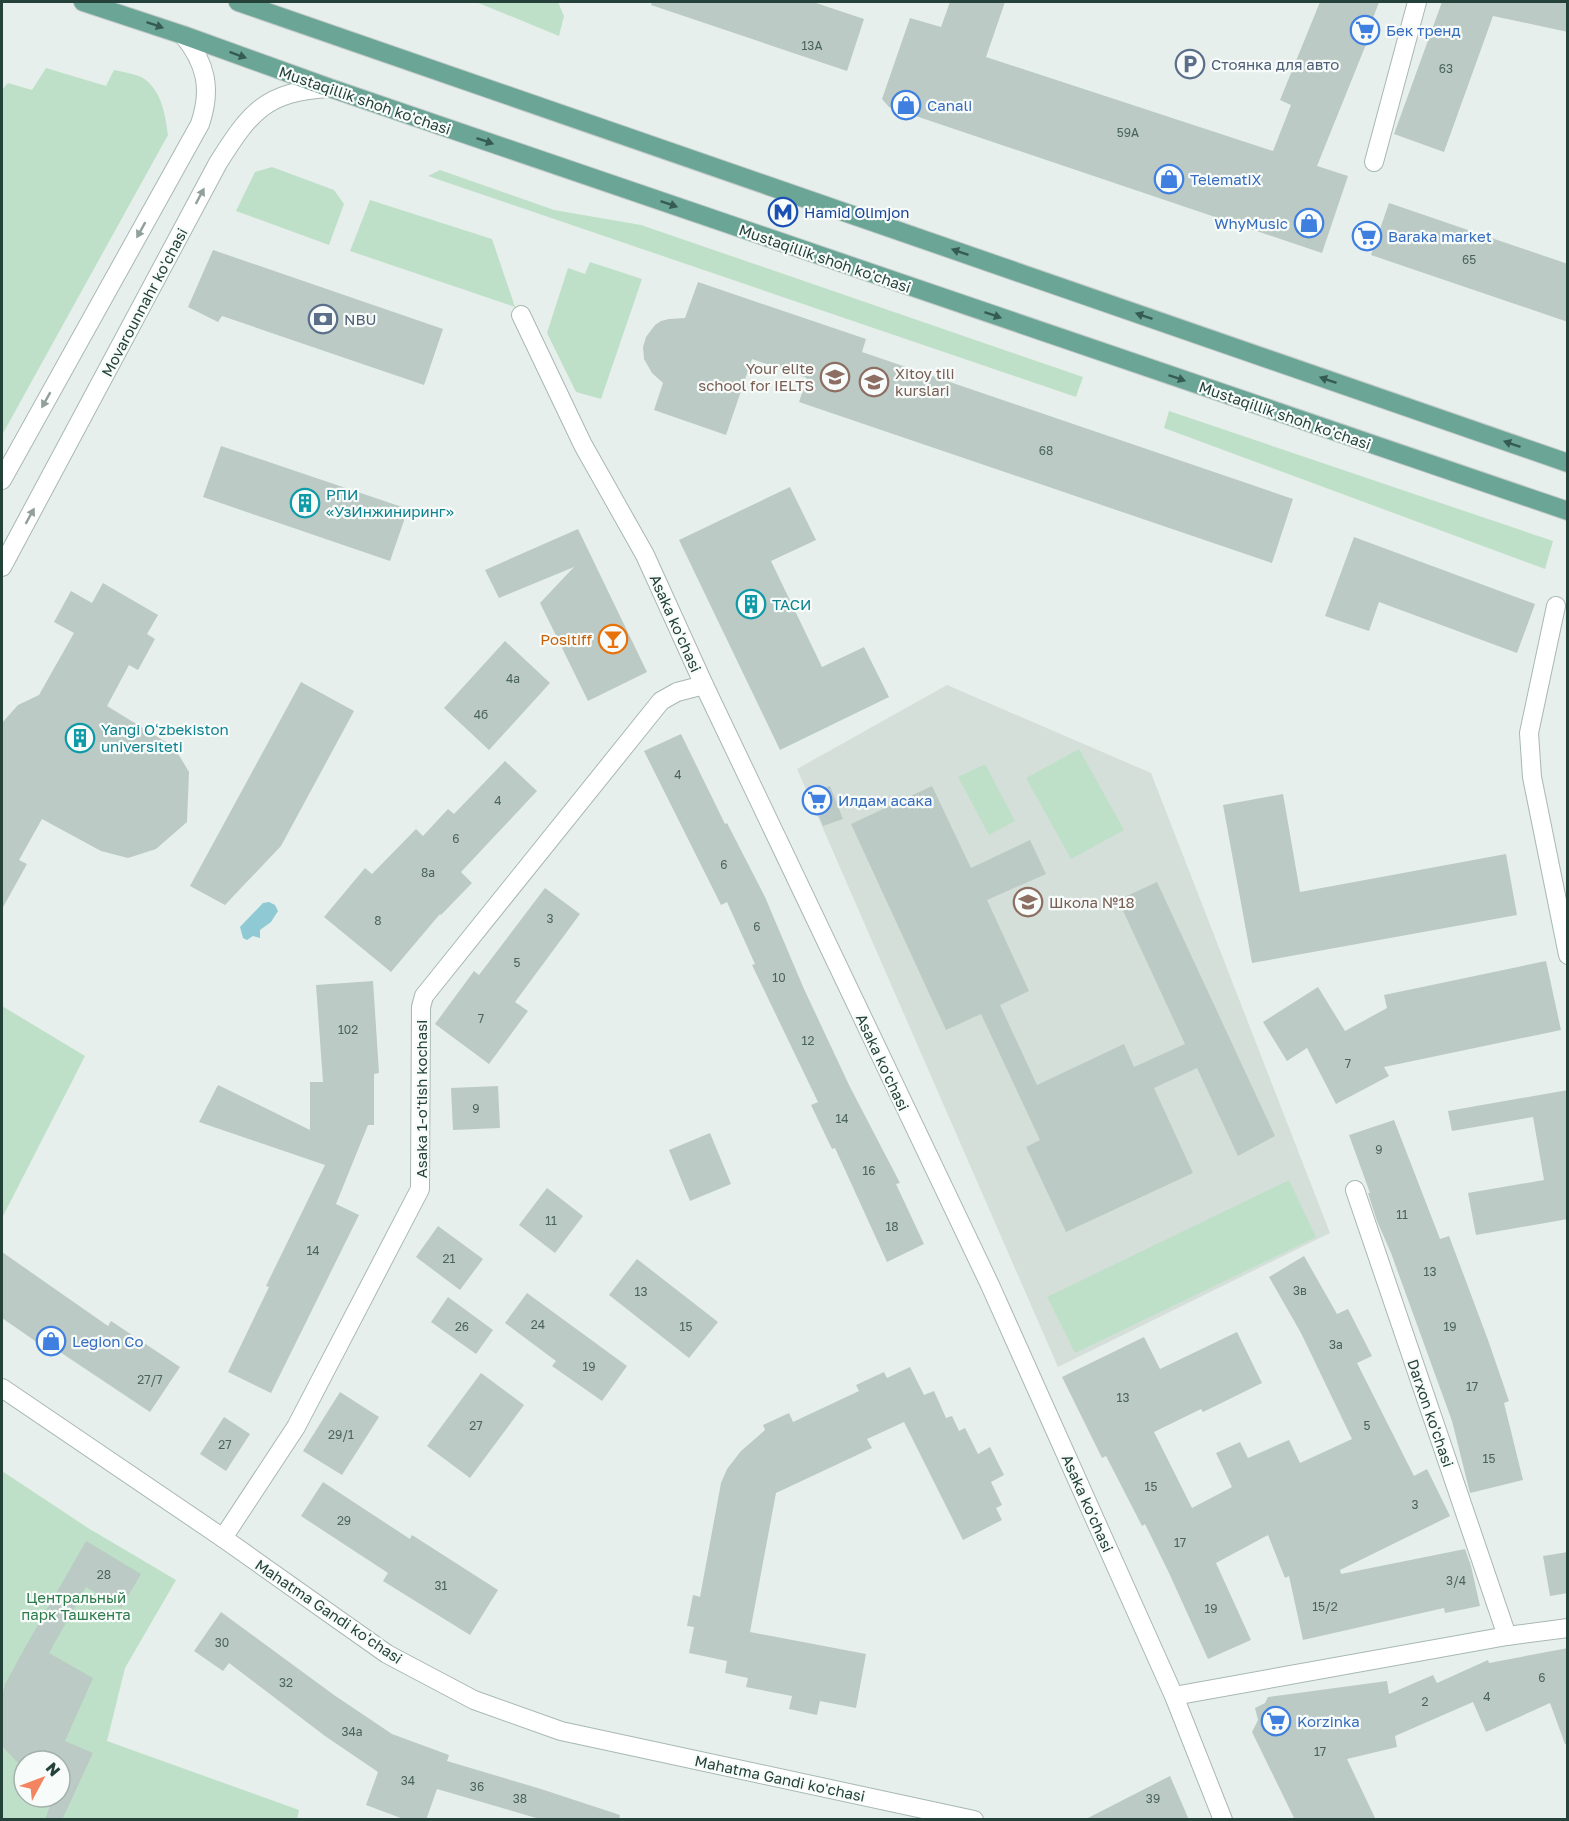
<svg xmlns="http://www.w3.org/2000/svg" width="1569" height="1821" font-family="'Golos Text',sans-serif">
  <style>
    .built { fill: #d4dfda }
    .green { fill: #bfe0c8; fill-rule: evenodd }
    .water { fill: #8ec9d4 }
    .building { fill: #bbcac4 }
    .lines { fill: none; stroke-linecap: round; stroke-linejoin: round }
    .minor-casing { stroke: #a8b8b2; stroke-width: 20 }
    .tertiary-casing { stroke: #a8b8b2; stroke-width: 20 }
    .primary-casing { stroke: #c2cac8; stroke-width: 20 }
    .minor { stroke: #fff; stroke-width: 18 }
    .tertiary { stroke: #fff; stroke-width: 18 }
    .primary { stroke: #6aa596; stroke-width: 18 }
    .oneway { fill: #365b51 }
    .oneway2 { fill: #92a09c }
    .labels { text-anchor: middle; dominant-baseline: central; stroke-width: 4.5; stroke-linejoin: round; paint-order: stroke }
    .number-label { font-size: 12px; fill: #4a645c }
    .shop-label { font-size: 15px; fill: #366cbe; stroke: #f7fbf9; text-anchor: start }
    .service-label { font-size: 15px; fill: #4e5e75; stroke: #f7fbf9; text-anchor: start }
    .street-label { font-size: 15px; fill: #24423a; stroke: #f7fbf9 }
    .transit-label { font-size: 15px; fill: #164399; stroke: #f7fbf9; text-anchor: start }
    .education-label { font-size: 15px; fill: #785e54; stroke: #f7fbf9; text-anchor: start }
    .culture-label { font-size: 15px; fill: #0d838f; stroke: #f7fbf9; text-anchor: start }
    .food-label { font-size: 15px; fill: #c56008; stroke: #f7fbf9; text-anchor: end }
    .park-label { font-size: 15px; fill: #2d7a4b; stroke: #f7fbf9 }
  </style>
  <rect width="100%" height="100%" fill="#e6efeb"/>
  <path class="built" d="M947 685 1151 773 1330 1233 1058 1367 797 769Z"/>
  <g class="green">
    <path d="M476 2H558L564 16 559 36Z"/>
    <path d="M46 68 106 86 114 70C123 72 135 74 143 78 162 91 165 114 168 135L2 435V90L8 83 32 90Z"/>
    <path d="M272 167 334 190 344 204 329 245 236 211 255 172Z"/>
    <path d="M440 170 554 210 641 225 1083 377 1076 397 428 176Z"/>
    <path d="M370 200 492 239 515 307 350 251Z"/>
    <path d="M590 262 642 279 601 399 576 392 547 333 568 268 585 274Z"/>
    <path d="M1169 411 1553 541 1545 569 1164 428Z"/>
    <path d="M1079 749 1124 830 1071 859 1026 778Z"/>
    <path d="M985 764 1015 821 989 835 958 777Z"/>
    <path d="M2 1006 85 1056 2 1218Z"/>
    <path d="M1289 1180 1316 1237 1075 1353 1047 1297Z"/>
    <path d="M2 1471 88 1528 176 1580 125 1668 107 1741 299 1810 297 1819H2ZM24 1761H60V1797H24Z"/>
  </g>
  <path class="water" d="M269 902 275 905 278 911 271 922 260 930V938L253 936 247 940 243 938 240 927 263 903Z"/>
  <g class="building">
    <path d="M652 2H813L864 19 847 71 651 5Z"/>
    <path d="M950 2H1005L986 57 1273 151 1291 105 1280 100 1320 2H1379L1372 21 1375 22 1317 166 1348 176 1322 253 889 107 882 99 910 18 941 27Z"/>
    <path d="M1442 2H1568V32L1493 16 1444 152 1394 134Z"/>
    <path d="M1389 203 1568 264V322L1371 255Z"/>
    <path d="M213 250 443 329 424 385 222 316 218 322 188 307Z"/>
    <path d="M698 282 866 339 862 352 1293 499 1272 563 799 402 807 378 752 359 726 435 654 410 663 383 652 373 644 359 643 347 646 337 655 325 661 321 669 319 685 318Z"/>
    <path d="M221 446 408 509 390 561 203 497Z"/>
    <path d="M790 487 816 540 771 561 822 667 864 647 889 697 780 750 679 540Z"/>
    <path d="M578 529 647 672 588 701 540 603 574 567 499 598 485 570Z"/>
    <path d="M1354 537 1535 604 1517 653 1379 602 1369 631 1325 616Z"/>
    <path d="M103 583 158 615 147 634 155 639 138 670 129 665 107 706 174 747 189 772 187 822 156 849 128 858 101 851 42 819 19 860 27 864 2 909V723L18 705 39 695 74 633 54 622 71 591 92 603Z"/>
    <path d="M505 641 550 683 489 750 444 708Z"/>
    <path d="M301 682 354 711 281 846 225 905 190 886Z"/>
    <path d="M681 734 725 824 727 823 765 897 804 989 850 1087 900 1183 896 1184 924 1244 887 1262 835 1148 832 1149 811 1105 818 1102 752 965 755 964 727 902 721 905 644 751Z"/>
    <path d="M505 761 537 791 461 872 472 883 441 915 440 914 391 972 324 917 365 868 372 874 416 829 423 836 448 809 454 814Z"/>
    <path d="M830 786 843 819 823 826 810 794Z"/>
    <path d="M932 786 971 868 1030 840 1046 874 987 900 1029 991 1000 1005 1037 1085 1124 1044 1134 1067 1185 1044 1118 900 1157 882 1275 1136 1238 1156 1197 1068 1154 1088 1193 1173 1066 1232 1026 1147 1040 1140 981 1014 946 1030 851 824Z"/>
    <path d="M1283 794 1300 892 1506 854 1517 915 1252 963 1223 805Z"/>
    <path d="M545 888 580 914 515 1002 528 1011 489 1064 435 1024 474 971 479 975Z"/>
    <path d="M1546 961 1561 1030 1384 1067 1389 1076 1336 1104 1307 1048 1287 1061 1263 1022 1318 987 1345 1031 1387 1008 1384 995Z"/>
    <path d="M373 981 379 1073 374 1074V1125H368L336 1204 359 1215 271 1393 228 1372 269 1287 266 1286 325 1165 199 1122 218 1085 310 1130V1082H323L316 985Z"/>
    <path d="M498 1086 500 1128 453 1130 451 1088Z"/>
    <path d="M1568 1090V1219L1476 1235 1468 1193 1544 1180 1533 1117 1452 1131 1448 1111Z"/>
    <path d="M1394 1120 1440 1239 1449 1236 1488 1340 1509 1401 1504 1403 1523 1480 1470 1493 1452 1421 1391 1253 1377 1221 1368 1193H1370L1349 1135Z"/>
    <path d="M710 1133 731 1184 690 1201 669 1150Z"/>
    <path d="M547 1188 583 1216 555 1253 519 1225Z"/>
    <path d="M438 1226 483 1259 460 1290 416 1257Z"/>
    <path d="M2 1252 108 1326 111 1321 180 1367 150 1412 57 1350 54 1354 2 1318Z"/>
    <path d="M1304 1256 1337 1314 1348 1309 1372 1356 1357 1363 1414 1476 1427 1469 1450 1516 1340 1570 1341 1574 1465 1549 1471 1566 1480 1606 1445 1613 1444 1608 1303 1640 1289 1576 1285 1578 1268 1535 1216 1563 1251 1640 1208 1659 1169 1573 1145 1524 1142 1526 1106 1456 1102 1458 1062 1377 1144 1337 1160 1369 1237 1332 1262 1383 1203 1412 1201 1409 1154 1432 1192 1508 1232 1487 1216 1453 1240 1442 1248 1458 1289 1440 1300 1463 1352 1439 1301 1333 1269 1277Z"/>
    <path d="M637 1259 718 1322 689 1358 609 1295Z"/>
    <path d="M527 1293 627 1366 602 1401 552 1366 556 1361 505 1323Z"/>
    <path d="M448 1297 493 1330 476 1354 431 1322Z"/>
    <path d="M910 1367 924 1395 934 1391 946 1418 952 1416 959 1431 965 1428 978 1454 990 1447 1004 1475 991 1482 1002 1505 996 1508 1002 1520 963 1540 904 1422 867 1439 872 1448 776 1493 750 1632 866 1654 856 1708 820 1701 817 1715 789 1709 792 1696 746 1687 748 1678 725 1673 727 1661 689 1653 694 1627 687 1626 693 1595 700 1597 721 1483 727 1469 741 1451 765 1430 763 1425 789 1413 793 1422 859 1391 856 1385 884 1372 887 1378Z"/>
    <path d="M481 1373 524 1405 470 1478 427 1446Z"/>
    <path d="M340 1392 379 1417 342 1475 303 1451Z"/>
    <path d="M224 1417 250 1434 226 1471 200 1454Z"/>
    <path d="M323 1482 410 1539 412 1535 498 1590 470 1635 383 1581 388 1573 301 1516Z"/>
    <path d="M86 1541 141 1574 121 1608 86 1587 49 1653 93 1678 65 1741 93 1753 62 1820H45L53 1797H60V1761H24V1765L17 1762 2 1746V1697L5 1684 27 1644Z"/>
    <path d="M1568 1552V1593L1550 1596 1543 1556Z"/>
    <path d="M221 1612 334 1695 392 1734 449 1755 447 1761 541 1789 620 1815 619 1820H543L437 1789 426 1820H406L366 1805 378 1772 325 1736 229 1663 223 1671 194 1651Z"/>
    <path d="M1568 1648V1744H1565L1550 1703 1486 1732 1473 1702 1395 1736 1397 1747 1347 1759 1376 1820H1295L1252 1732 1258 1720 1255 1708 1265 1703 1268 1697 1387 1681 1389 1694 1433 1675 1437 1683 1488 1660 1489 1663Z"/>
    <path d="M1170 1776 1189 1820H1084Z"/>
  </g>
  <g class="lines">
    <g class="minor-casing">
      <g id="minor">
        <path d="M1374 162 1417 2"/>
        <path d="M521 315 583 445 645 555 704 685 990 1285 1174 1696 1223 1820"/>
        <path d="M1556 606 1529 733 1532 777 1568 955"/>
        <path d="M1355 1190 1507 1636"/>
        <path d="M223 1538 296 1427 420 1189 421 1007 424 996 661 701 677 692 704 685"/>
        <path d="M1174 1696 1507 1636 1568 1628"/>
      </g>
    </g>
    <g class="tertiary-casing">
      <g id="tertiary">
        <path d="M2 480 200 124C212 89 206 63 183 35"/>
        <path d="M2 567 218 163C250 112 266 91 330 88"/>
        <path d="M2 1388 223 1538 387 1654 474 1700 561 1731 974 1820"/>
      </g>
    </g>
    <g class="primary-casing">
      <g id="primary">
        <path d="M83 2 183 35 330 88 1568 511"/>
        <path d="M238 2 1568 463"/>
      </g>
    </g>
    <use href="#minor" class="minor"/>
    <use href="#tertiary" class="tertiary"/>
    <use href="#primary" class="primary"/>
  </g>
  <defs><path id="oneway-solid" d="M-6-.8H1V-3.2L6.5 0L1 3.2V.8H-6Z" transform="scale(1.5)"/></defs>
  <g class="oneway">
    <use href="#oneway-solid" transform="translate(155 25) rotate(19)"/>
    <use href="#oneway-solid" transform="translate(238 55) rotate(20)"/>
    <use href="#oneway-solid" transform="translate(485 141) rotate(19)"/>
    <use href="#oneway-solid" transform="translate(669 204) rotate(19)"/>
    <use href="#oneway-solid" transform="translate(960 252) rotate(-161)"/>
    <use href="#oneway-solid" transform="translate(993 315) rotate(19)"/>
    <use href="#oneway-solid" transform="translate(1144 316) rotate(-161)"/>
    <use href="#oneway-solid" transform="translate(1177 378) rotate(19)"/>
    <use href="#oneway-solid" transform="translate(1328 380) rotate(-161)"/>
    <use href="#oneway-solid" transform="translate(1512 444) rotate(-161)"/>
  </g>
  <g class="oneway2">
    <use href="#oneway-solid" transform="translate(200 196) rotate(-62)"/>
    <use href="#oneway-solid" transform="translate(141 230) rotate(119)"/>
    <use href="#oneway-solid" transform="translate(46 400) rotate(119)"/>
    <use href="#oneway-solid" transform="translate(30 516) rotate(-61)"/>
  </g>
  <defs>
    <g id="supermarket-ring" transform="scale(1.5)"><circle r="9.5" fill="#f7fbf9" stroke="#3f7fe0" stroke-width="1.5"/><path d="M-6-5.5h2.5l.6 2H6L4.5 2H-2.5L-4.4-4H-6ZM-1.5 3.2a1.3 1.3 0 1 0 .1 0ZM3 3.2a1.3 1.3 0 1 0 .1 0Z" fill="#3f7fe0"/></g>
    <g id="parking-ring" transform="scale(1.5)"><circle r="9.5" fill="#f7fbf9" stroke="#5c6f8a" stroke-width="1.5"/><path d="M-3.5-5.5H1a3.5 3.5 0 0 1 0 7H-1V5.5H-3.5ZM-1-3.4V-.6H.8a1.4 1.4 0 0 0 0-2.8Z" fill="#5c6f8a"/></g>
    <g id="shop-ring" transform="scale(1.5)"><circle r="9.5" fill="#f7fbf9" stroke="#3f7fe0" stroke-width="1.5"/><path d="M-5-2.5h2.3a2.7 3.5 0 0 1 5.4 0H5L5.5 6h-11ZM-1.5-2.5h3a1.5 2.3 0 0 0-3 0Z" fill="#3f7fe0"/></g>
    <g id="metro-ring" transform="scale(1.5)"><circle r="9.5" fill="#f7fbf9" stroke="#1a4fb4" stroke-width="1.5"/><path d="M-5.5 5V-5H-3L0 0L3-5H5.5V5H3V-.5L0 4L-3-.5V5Z" fill="#1a4fb4"/></g>
    <g id="bank-ring" transform="scale(1.5)"><circle r="9.5" fill="#f7fbf9" stroke="#5c6f8a" stroke-width="1.5"/><path d="M-6-4H6V4H-6ZM0-2.3a2.3 2.3 0 1 0 0 4.6a2.3 2.3 0 1 0 0-4.6Z" fill="#5c6f8a"/></g>
    <g id="school-ring" transform="scale(1.5)"><circle r="9.5" fill="#f7fbf9" stroke="#8d6e63" stroke-width="1.5"/><path d="M0-5L7-2L0 1L-7-2ZM-4 1L0 2.5L4 1V4Q0 6-4 4Z" fill="#8d6e63"/></g>
    <g id="building-ring" transform="scale(1.5)"><circle r="9.5" fill="#f7fbf9" stroke="#0f9aa8" stroke-width="1.5"/><path d="M-4-6H4V6H1V3H-1V6H-4ZM-2.5-4.3h1.7v1.8h-1.7ZM.8-4.3h1.7v1.8H.8ZM-2.5-1h1.7V.8h-1.7ZM.8-1h1.7V.8H.8Z" fill="#0f9aa8"/></g>
    <g id="bar-ring" transform="scale(1.5)"><circle r="9.5" fill="#f7fbf9" stroke="#e8710a" stroke-width="1.5"/><path d="M-6-5H6L.8 .8V4.5H3.5V6h-7V4.5H-.8V.8Z" fill="#e8710a"/></g>
  </defs>
  <g fill-rule="evenodd">
    <use href="#supermarket-ring" x="1365" y="30"/>
    <use href="#parking-ring" x="1190" y="64"/>
    <use href="#shop-ring" x="906" y="105"/>
    <use href="#shop-ring" x="1169" y="179"/>
    <use href="#metro-ring" x="783" y="212"/>
    <use href="#shop-ring" x="1309" y="223"/>
    <use href="#supermarket-ring" x="1367" y="236"/>
    <use href="#bank-ring" x="323" y="319"/>
    <use href="#school-ring" x="835" y="377"/>
    <use href="#school-ring" x="874" y="382"/>
    <use href="#building-ring" x="305" y="503"/>
    <use href="#building-ring" x="751" y="604"/>
    <use href="#bar-ring" x="613" y="639"/>
    <use href="#building-ring" x="80" y="738"/>
    <use href="#supermarket-ring" x="817" y="800"/>
    <use href="#school-ring" x="1028" y="902"/>
    <use href="#shop-ring" x="51" y="1341"/>
    <use href="#supermarket-ring" x="1276" y="1721"/>
  </g>
  <g class="labels">
    <g class="number-label">
      <text x="812" y="45">13A</text>
      <text x="1446" y="68">63</text>
      <text x="1128" y="132">59A</text>
      <text x="1469" y="259">65</text>
      <text x="1046" y="450">68</text>
      <text x="513" y="678">4a</text>
      <text x="481" y="714">4б</text>
      <text x="678" y="774">4</text>
      <text x="498" y="800">4</text>
      <text x="456" y="838">6</text>
      <text x="724" y="864">6</text>
      <text x="428" y="872">8a</text>
      <text x="550" y="918">3</text>
      <text x="378" y="920">8</text>
      <text x="757" y="926">6</text>
      <text x="517" y="962">5</text>
      <text x="779" y="977">10</text>
      <text x="481" y="1018">7</text>
      <text x="348" y="1029">102</text>
      <text x="808" y="1040">12</text>
      <text x="1348" y="1063">7</text>
      <text x="476" y="1108">9</text>
      <text x="842" y="1118">14</text>
      <text x="1379" y="1149">9</text>
      <text x="869" y="1170">16</text>
      <text x="1402" y="1214">11</text>
      <text x="551" y="1220">11</text>
      <text x="892" y="1226">18</text>
      <text x="313" y="1250">14</text>
      <text x="449" y="1258">21</text>
      <text x="1430" y="1271">13</text>
      <text x="1300" y="1290">3в</text>
      <text x="641" y="1291">13</text>
      <text x="538" y="1324">24</text>
      <text x="462" y="1326">26</text>
      <text x="686" y="1326">15</text>
      <text x="1450" y="1326">19</text>
      <text x="1336" y="1344">3a</text>
      <text x="589" y="1366">19</text>
      <text x="150" y="1379">27/7</text>
      <text x="1472" y="1386">17</text>
      <text x="1123" y="1397">13</text>
      <text x="476" y="1425">27</text>
      <text x="1367" y="1425">5</text>
      <text x="341" y="1434">29/1</text>
      <text x="225" y="1444">27</text>
      <text x="1489" y="1458">15</text>
      <text x="1151" y="1486">15</text>
      <text x="1415" y="1504">3</text>
      <text x="344" y="1520">29</text>
      <text x="1180" y="1542">17</text>
      <text x="104" y="1574">28</text>
      <text x="1456" y="1580">3/4</text>
      <text x="441" y="1585">31</text>
      <text x="1325" y="1606">15/2</text>
      <text x="1211" y="1608">19</text>
      <text x="222" y="1642">30</text>
      <text x="1542" y="1677">6</text>
      <text x="286" y="1682">32</text>
      <text x="1487" y="1696">4</text>
      <text x="1425" y="1701">2</text>
      <text x="352" y="1731">34a</text>
      <text x="1320" y="1751">17</text>
      <text x="408" y="1780">34</text>
      <text x="477" y="1786">36</text>
      <text x="520" y="1798">38</text>
      <text x="1153" y="1798">39</text>
    </g>
    <g class="shop-label">
      <text x="1386" y="30">Бек тренд</text>
      <text x="927" y="105">Canali</text>
      <text x="1190" y="179">TelematiX</text>
      <text x="1288" y="223" text-anchor="end">WhyMusic</text>
      <text x="1388" y="236">Baraka market</text>
      <text x="838" y="800">Илдам асака</text>
      <text x="72" y="1341">Legion Co</text>
      <text x="1297" y="1721">Korzinka</text>
    </g>
    <g class="service-label">
      <text x="1211" y="64">Стоянка для авто</text>
      <text x="344" y="319">NBU</text>
    </g>
    <g class="street-label">
      <text transform="translate(365 100) rotate(19)">Mustaqillik shoh ko'chasi</text>
      <text transform="translate(825 258) rotate(19)">Mustaqillik shoh ko'chasi</text>
      <text transform="translate(144 302) rotate(-62)">Movarounnahr ko'chasi</text>
      <text transform="translate(1285 415) rotate(19)">Mustaqillik shoh ko'chasi</text>
      <text transform="translate(676 623) rotate(66)">Asaka ko'chasi</text>
      <text transform="translate(883 1062) rotate(65)">Asaka ko'chasi</text>
      <text transform="translate(421 1099) rotate(-90)">Asaka 1-o'tish kochasi</text>
      <text transform="translate(1431 1413) rotate(71)">Darxon ko'chasi</text>
      <text transform="translate(1088 1503) rotate(66)">Asaka ko'chasi</text>
      <text transform="translate(329 1611) rotate(34)">Mahatma Gandi ko'chasi</text>
      <text transform="translate(780 1778) rotate(12)">Mahatma Gandi ko'chasi</text>
    </g>
    <g class="transit-label">
      <text x="804" y="212">Hamid Olimjon</text>
    </g>
    <g class="education-label">
      <text x="814" y="368" text-anchor="end">Your elite<tspan x="814" dy="17">school for IELTS</tspan></text>
      <text x="895" y="373">Xitoy tili<tspan x="895" dy="17">kurslari</tspan></text>
      <text x="1049" y="902">Школа №18</text>
    </g>
    <g class="culture-label">
      <text x="326" y="494">РПИ<tspan x="326" dy="17">«УзИнжиниринг»</tspan></text>
      <text x="772" y="604">ТАСИ</text>
      <text x="101" y="729">Yangi Oʻzbekiston<tspan x="101" dy="17">universiteti</tspan></text>
    </g>
    <g class="food-label">
      <text x="592" y="639">Positiff</text>
    </g>
    <g class="park-label">
      <text x="76" y="1597">Центральный<tspan x="76" dy="17">парк Ташкента</tspan></text>
    </g>
  </g>
  <rect width="1569" height="1821" fill="none" stroke="#24423a" stroke-width="6"/>
  <g transform="translate(42 1779) rotate(49)"><circle r="28" fill="#f7fbf9" stroke="#a3b1ad" stroke-width="1.5"/>
  <path d="M0-4.5L10 22L0 15L-10 22Z" fill="#f4845f"/>
  <text y="-9" font-size="16" font-weight="bold" text-anchor="middle" fill="#24423a">N</text>
  </g>
</svg>
